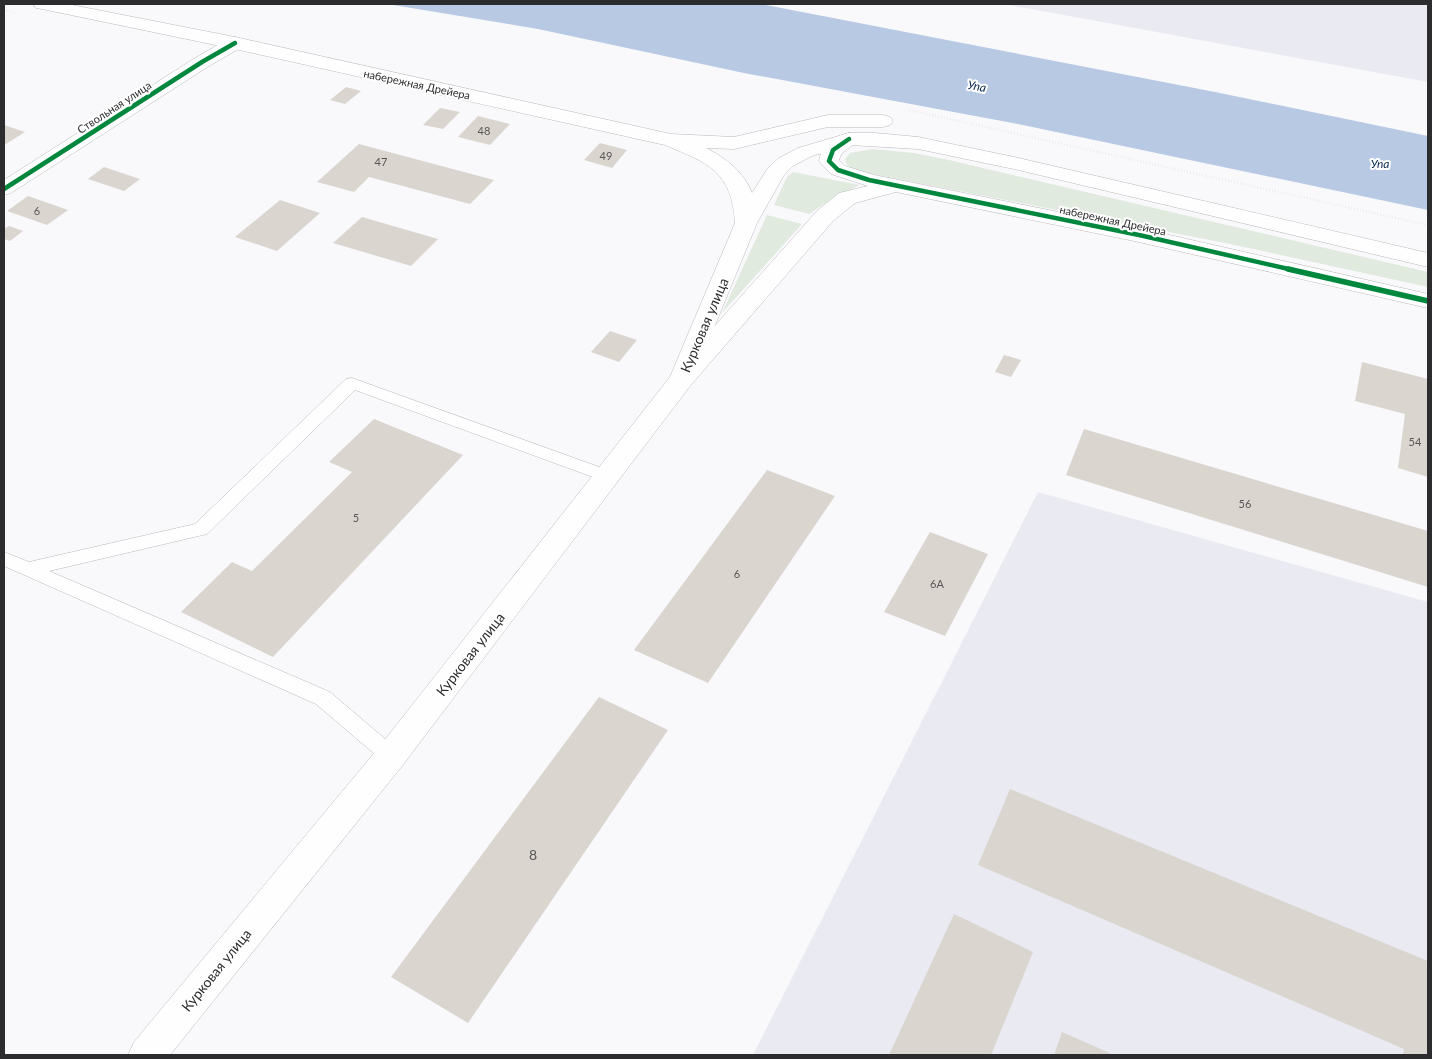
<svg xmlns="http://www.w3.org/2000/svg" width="1432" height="1059" font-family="Lato,sans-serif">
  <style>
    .built { fill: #eaeaf3 }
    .green { fill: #e1eadf }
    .water { fill: #b7c9e3 }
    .building { fill: #dad5cf }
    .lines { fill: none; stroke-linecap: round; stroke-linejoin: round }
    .service-casing { stroke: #bababc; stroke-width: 1 }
    .minor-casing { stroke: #bababc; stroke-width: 1 }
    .secondary-casing { stroke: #bababc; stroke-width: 1 }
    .path { stroke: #e0e0e1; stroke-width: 2.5; stroke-dasharray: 0.5 2.5; stroke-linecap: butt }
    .service { fill: #fefeff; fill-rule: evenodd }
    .minor { fill: #fefeff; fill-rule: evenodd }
    .secondary { fill: #fefeff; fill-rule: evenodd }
    .cycleway-far1-casing { stroke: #fff; stroke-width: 7 }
    .cycleway-casing { stroke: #fff; stroke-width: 9 }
    .cycleway-far1 { stroke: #00873e; stroke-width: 4.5 }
    .cycleway { stroke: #00873e; stroke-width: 5.5 }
    .labels { text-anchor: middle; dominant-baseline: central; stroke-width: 4; stroke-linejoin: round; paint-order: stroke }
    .far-street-label { font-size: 11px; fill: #2c2c2e; stroke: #fff }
    .number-label { font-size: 11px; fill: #585656 }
    .far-water-label { font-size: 12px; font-style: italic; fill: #062853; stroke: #fff }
    .street-label { font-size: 14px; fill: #2c2c2e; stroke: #fff }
    .near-number-label { font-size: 14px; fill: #585656 }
  </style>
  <rect width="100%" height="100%" fill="#f9f9fc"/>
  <g class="built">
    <path d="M1002 4H1428V82L1042 11Z"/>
    <path d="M1038 492 1428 602V1055H753Z"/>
  </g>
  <g class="green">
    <path d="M872 149 914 153 949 160 1428 272V287L1230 244 857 171 847 165 845 159 850 153Z"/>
    <path d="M793 172 860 185 833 198 809 214 774 205 787 177Z"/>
    <path d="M767 215 802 224 722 313Z"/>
  </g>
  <path class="water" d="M387 4H761L1215 92 1428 136V210L1018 124 744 73 538 29Z"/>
  <g class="building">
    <path d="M346 87 361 91 345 104 330 100Z"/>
    <path d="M440 108 460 112 443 129 423 125Z"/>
    <path d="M478 116 510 124 490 145 458 137Z"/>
    <path d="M4 125 25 132 6 144 4 143Z"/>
    <path d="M600 143 627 150 612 168 584 160Z"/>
    <path d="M359 144 494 180 470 204 369 177 354 192 317 182Z"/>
    <path d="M104 167 140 179 124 191 88 179Z"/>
    <path d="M28 196 68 210 47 225 7 211Z"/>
    <path d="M280 200 320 213 277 251 235 237Z"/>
    <path d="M362 217 438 239 411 266 333 243Z"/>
    <path d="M9 226 23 231 10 241 4 239V229Z"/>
    <path d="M610 331 637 340 619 362 591 352Z"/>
    <path d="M1004 355 1021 360 1011 377 995 372Z"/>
    <path d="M1362 362 1428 379V477L1398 468 1405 414 1355 401Z"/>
    <path d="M374 419 463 455 273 657 181 612 232 562 252 571 352 472 329 462Z"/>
    <path d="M1084 429 1428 531V587L1066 475Z"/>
    <path d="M767 470 835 496 708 683 634 650Z"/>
    <path d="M930 532 988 554 945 636 884 612Z"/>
    <path d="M599 697 668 730 468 1023 391 977Z"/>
    <path d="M1010 789 1428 961V1055H1403L1404 1049 978 865Z"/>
    <path d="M954 914 1033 952 991 1055H889Z"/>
    <path d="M1062 1032 1114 1055H1054Z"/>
  </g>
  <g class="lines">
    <g class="service-casing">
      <path id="service" d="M352 378 613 472 615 476 613 480 607 482 601 480 355 390 207 534 49 571 330 692 398 750 401 756 398 762 391 765 384 762 316 704 4 566V552L29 562 195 524 346 379Z"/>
    </g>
    <g class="minor-casing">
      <g id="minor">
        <path d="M235 37 242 39 244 43 242 47 209 66 11 193 4 195V180L195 58 228 39Z"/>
        <path d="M849 133 856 135 859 139C853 148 842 148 839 160L845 166 874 175 1139 228 1428 294V308L1139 242 896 192 855 203 833 221 690 386 681 388 672 386 669 380 672 374 817 211 839 193 868 186 831 174 819 161C821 145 835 136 849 133Z"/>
      </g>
    </g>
    <g class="secondary-casing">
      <path id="secondary" d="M33 4H67L235 37 671 134 734 137 828 115H883L890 117 893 121 890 125 883 127H828L734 149 706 148C726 158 744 172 752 193L768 168 779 158 798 148 849 133H875L918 137 1014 157 1428 253V267L1014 169 918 149 850 145 812 156 793 166 784 175 757 223 690 386 402 766 170 1055H128L134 1042 380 746 670 377 735 223C732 171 708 163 665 145L235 49 42 9 36 8Z"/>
    </g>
    <g class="path">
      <path d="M4 10 16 13"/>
      <path d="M909 110 1428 225"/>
    </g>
    <use href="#service" class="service"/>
    <use href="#minor" class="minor"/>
    <use href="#secondary" class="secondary"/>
    <g class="cycleway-far1-casing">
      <g id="cycleway-far1">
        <path d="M849 139 833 150 829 161 838 170 869 180 1139 235 1293 270"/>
        <path d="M4 189 202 62 235 43"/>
      </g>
    </g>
    <g class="cycleway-casing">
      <path id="cycleway" d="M1288 269 1428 301"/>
    </g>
    <use href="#cycleway-far1" class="cycleway-far1"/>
    <use href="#cycleway" class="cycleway"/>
  </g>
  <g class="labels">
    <g class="far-street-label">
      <text transform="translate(417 84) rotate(12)">набережная Дрейера</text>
      <text transform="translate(114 107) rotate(-33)">Ствольная улица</text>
      <text transform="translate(1113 220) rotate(12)">набережная Дрейера</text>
    </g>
    <g class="number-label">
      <text x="484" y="130">48</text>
      <text x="606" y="155">49</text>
      <text x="381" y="161">47</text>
      <text x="37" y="210">6</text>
      <text x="1415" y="441">54</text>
      <text x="1245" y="503">56</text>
      <text x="356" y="517">5</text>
      <text x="737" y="573">6</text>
      <text x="937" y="583">6А</text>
    </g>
    <g class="far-water-label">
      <text transform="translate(977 86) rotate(11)">Упа</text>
      <text x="1380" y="163">Упа</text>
    </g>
    <g class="street-label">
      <text transform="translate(704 325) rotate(-67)">Курковая улица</text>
      <text transform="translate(470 654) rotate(-52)">Курковая улица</text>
      <text transform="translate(216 970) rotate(-51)">Курковая улица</text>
    </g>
    <g class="near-number-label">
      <text x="533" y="854">8</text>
    </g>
  </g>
  <rect width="1432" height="1059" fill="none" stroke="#2c2c2e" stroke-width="10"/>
</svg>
